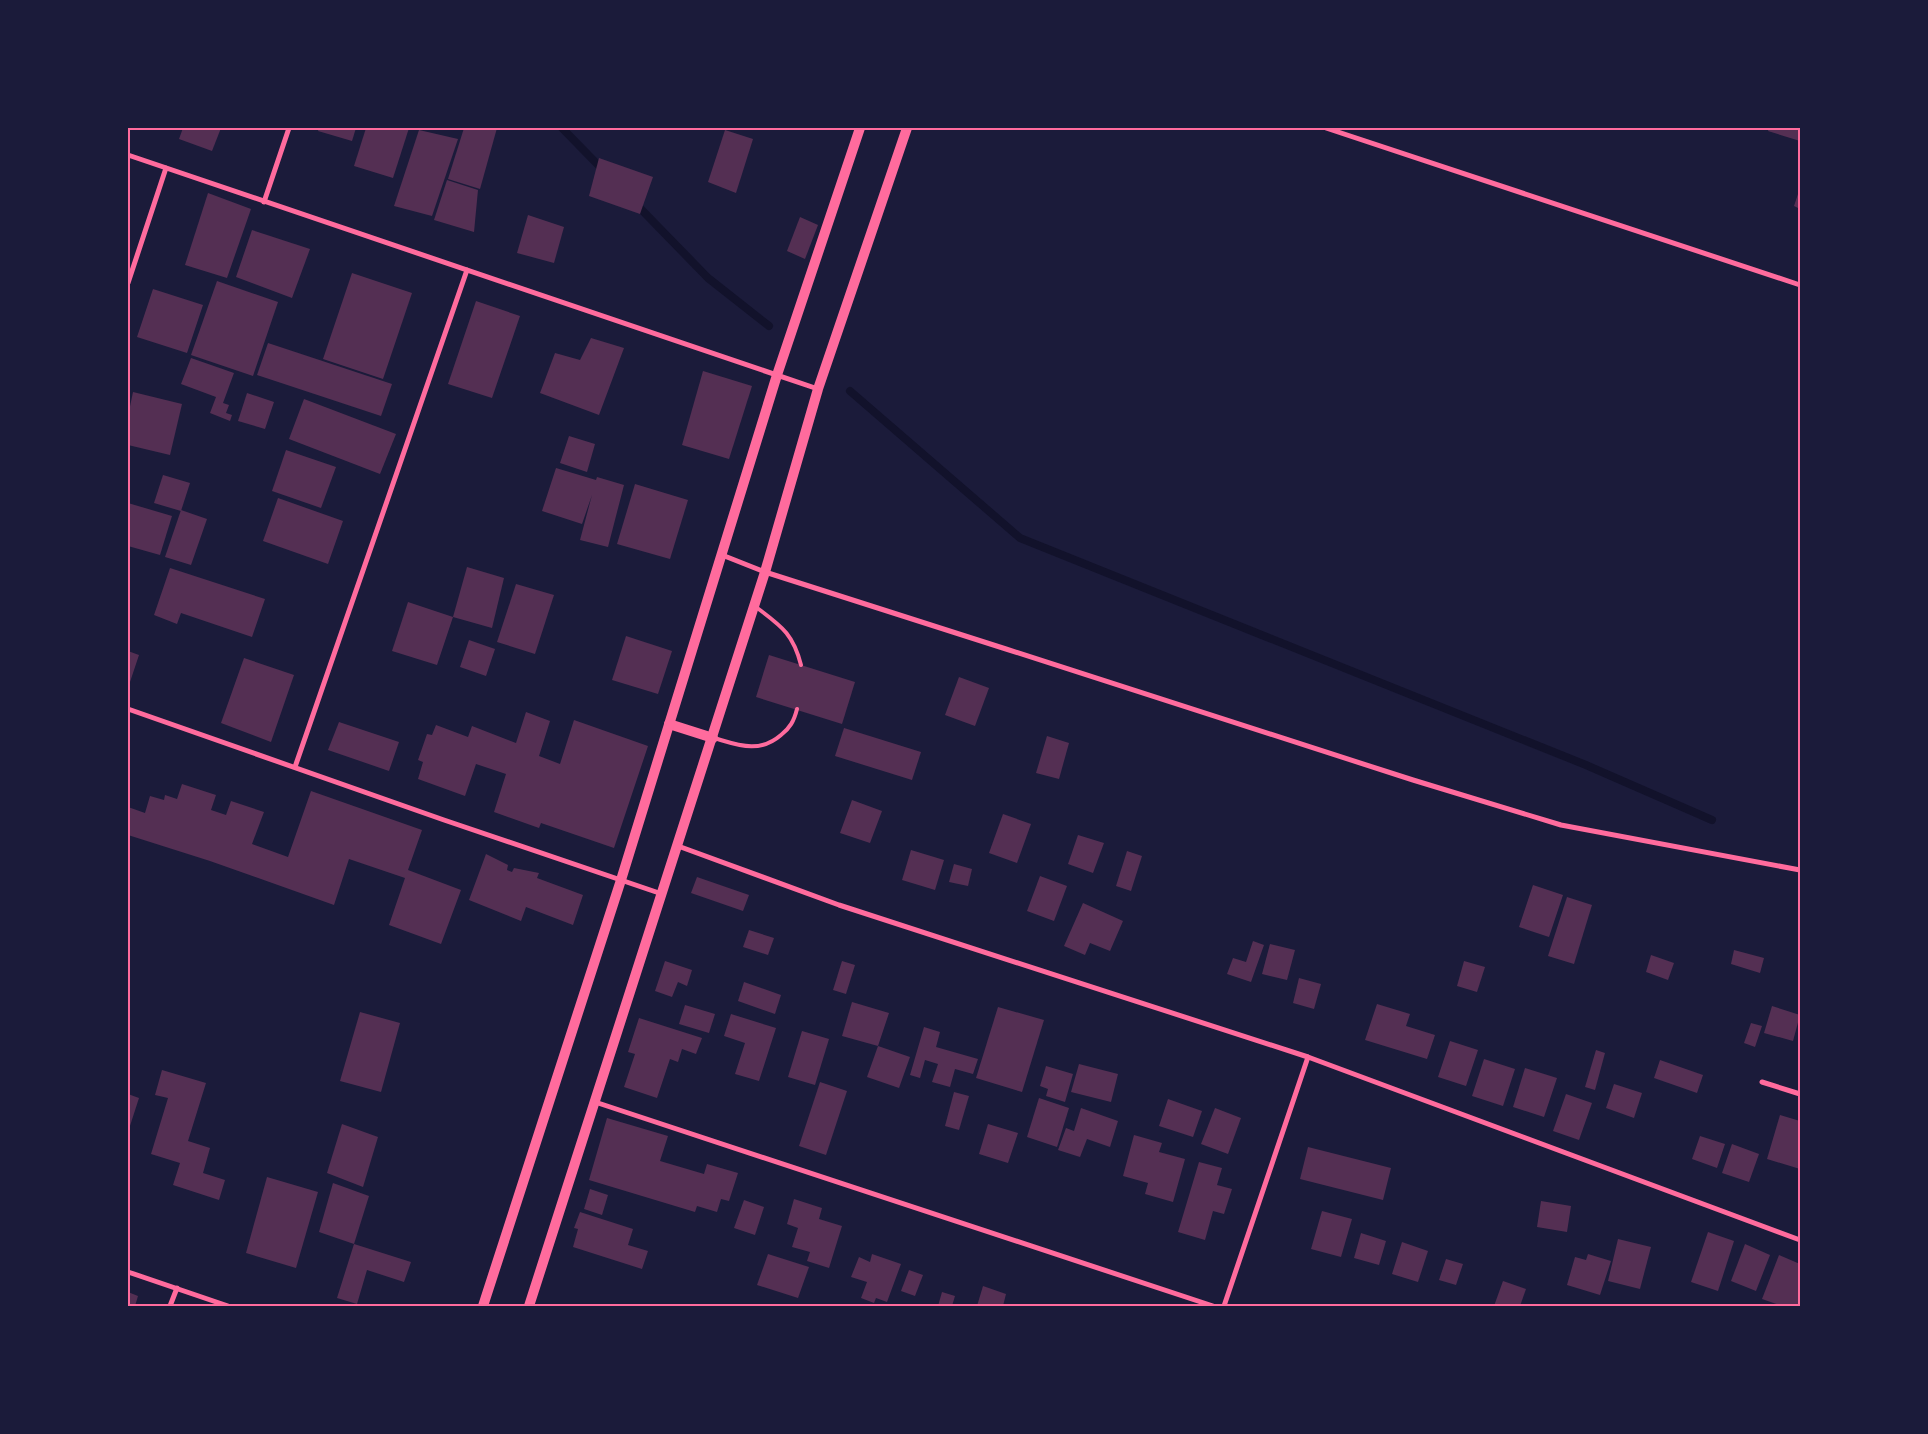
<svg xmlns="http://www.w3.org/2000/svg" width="1928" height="1434" font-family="'PT Sans',sans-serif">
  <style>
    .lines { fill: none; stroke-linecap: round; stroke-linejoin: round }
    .stream { stroke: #12122b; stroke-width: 8 }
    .building { fill: #542f53 }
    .service { stroke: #ff6b9d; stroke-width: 4 }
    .minor { stroke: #ff6b9d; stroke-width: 5 }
    .secondary { stroke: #ff6b9d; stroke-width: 10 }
    .neatline { fill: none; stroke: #ff6b9d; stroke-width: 2 }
  </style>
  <rect width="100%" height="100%" fill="#1b1b3a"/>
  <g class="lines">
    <g class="stream">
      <path d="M562 128 604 171"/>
      <path d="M635 203 708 278 769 326"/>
      <path d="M850 391 1020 538 1586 765 1712 820"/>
    </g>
  </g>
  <g class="building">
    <path d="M183 128H221L212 151 179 139Z"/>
    <path d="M319 128H356L352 141 318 131Z"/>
    <path d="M366 128H409L393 178 354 166Z"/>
    <path d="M464 128H497L480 189 448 179Z"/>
    <path d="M1769 128H1800V141L1768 131Z"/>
    <path d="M419 130 458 139 432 216 394 206Z"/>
    <path d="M725 130 753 139 736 193 708 182Z"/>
    <path d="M599 158 653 177 640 214 589 196Z"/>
    <path d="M447 180 478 190 474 232 434 220Z"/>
    <path d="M1800 188V209L1794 206Z"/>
    <path d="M208 193 251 209 227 278 185 265Z"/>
    <path d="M528 215 564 227 554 263 517 253Z"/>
    <path d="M800 217 818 225 805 259 787 251Z"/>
    <path d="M252 230 310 249 292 298 236 277Z"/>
    <path d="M352 273 412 293 383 379 323 359Z"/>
    <path d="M217 281 278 302 253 376 191 355Z"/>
    <path d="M153 289 203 305 187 353 137 337Z"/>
    <path d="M476 301 520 316 492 398 448 384Z"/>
    <path d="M591 338 624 348 599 415 540 393 555 353 580 360Z"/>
    <path d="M268 343 392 384 381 416 257 375Z"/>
    <path d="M191 358 234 373 223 403 229 405 226 413 232 415 230 421 210 413 216 397 181 384Z"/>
    <path d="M703 371 752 386 729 459 682 445Z"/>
    <path d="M133 392 182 404 170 455 128 445V416Z"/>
    <path d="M247 393 274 402 265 429 238 421Z"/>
    <path d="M304 399 396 434 380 474 289 439Z"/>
    <path d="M569 436 595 444 587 472 560 463Z"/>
    <path d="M286 450 336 467 321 508 272 491Z"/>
    <path d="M556 468 596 480 597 477 624 485 608 547 580 540 592 495 582 524 542 511Z"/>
    <path d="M163 475 190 483 181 511 154 503Z"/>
    <path d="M635 484 688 500 670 559 617 544Z"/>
    <path d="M278 498 343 521 328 564 263 541Z"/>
    <path d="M128 503 172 516 160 555 128 546Z"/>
    <path d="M181 510 207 519 191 565 165 557Z"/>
    <path d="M467 567 504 578 492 628 453 617Z"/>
    <path d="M170 568 265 599 252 637 181 613 177 624 154 615Z"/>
    <path d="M516 584 554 595 535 654 497 642Z"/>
    <path d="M408 602 453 617 437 665 392 651Z"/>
    <path d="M626 636 672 651 658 694 612 680Z"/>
    <path d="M469 640 495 649 486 676 460 667Z"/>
    <path d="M128 651 139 655 128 688Z"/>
    <path d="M769 655 855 682 842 724 756 697Z"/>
    <path d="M244 658 294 675 271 742 221 723Z"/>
    <path d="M959 677 989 688 975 726 945 715Z"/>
    <path d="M526 712 550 721 539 756 560 764 574 720 648 746 614 848 541 823 539 828 494 812 506 774 476 764 465 796 418 779 423 762 418 760 427 734 432 735 436 725 468 737 472 726 516 743Z"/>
    <path d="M339 722 399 742 389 771 328 750Z"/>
    <path d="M844 728 921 752 912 780 835 756Z"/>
    <path d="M1047 736 1069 743 1059 779 1036 773Z"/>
    <path d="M182 784 216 795 211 810 226 815 231 801 264 812 252 844 288 857 311 791 422 830 408 870 461 890 441 944 389 925 405 878 349 859 334 905 210 861 128 835V807L145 813 150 796 164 800 165 795 177 799Z"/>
    <path d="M852 800 882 811 870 843 840 833Z"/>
    <path d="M1003 814 1031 824 1017 863 989 853Z"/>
    <path d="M1078 835 1104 843 1093 873 1068 864Z"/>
    <path d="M911 850 944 860 935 890 902 880Z"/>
    <path d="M1127 851 1142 856 1131 891 1116 886Z"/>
    <path d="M486 854 508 865 507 870 512 872 514 868 539 873 537 878 583 895 573 925 526 907 521 921 469 900Z"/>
    <path d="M954 864 972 869 968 886 949 882Z"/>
    <path d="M1040 876 1067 886 1054 921 1027 911Z"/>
    <path d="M697 877 749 895 743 911 691 893Z"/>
    <path d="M1533 885 1563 895 1549 937 1519 927Z"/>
    <path d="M1567 897 1592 905 1574 964 1548 956Z"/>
    <path d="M1083 903 1123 921 1110 951 1090 943 1085 955 1064 946Z"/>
    <path d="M749 930 774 938 768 955 743 947Z"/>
    <path d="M1253 941 1264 945 1251 982 1227 974 1233 958 1246 962Z"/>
    <path d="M1270 944 1295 950 1287 980 1262 974Z"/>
    <path d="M1734 950 1764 958 1760 973 1731 964Z"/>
    <path d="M1651 955 1674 963 1668 980 1646 972Z"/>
    <path d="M665 961 692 970 687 986 678 982 672 997 655 991Z"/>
    <path d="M842 961 855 965 846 994 833 990Z"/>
    <path d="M1464 961 1485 967 1477 992 1457 986Z"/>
    <path d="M1299 978 1321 984 1314 1009 1293 1003Z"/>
    <path d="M744 982 781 995 775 1014 738 1001Z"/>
    <path d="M852 1002 889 1013 878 1046 842 1036Z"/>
    <path d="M1377 1004 1410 1014 1406 1026 1435 1035 1427 1059 1365 1040Z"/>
    <path d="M685 1005 715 1014 709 1033 679 1024Z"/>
    <path d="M1772 1006 1800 1015 1793 1041 1764 1033Z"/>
    <path d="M998 1007 1044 1020 1022 1092 976 1078Z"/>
    <path d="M360 1012 400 1023 381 1092 340 1081Z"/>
    <path d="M731 1014 776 1028 759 1081 735 1074 745 1043 724 1036Z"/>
    <path d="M639 1018 702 1038 696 1054 682 1049 678 1062 670 1059 657 1098 624 1087 635 1054 628 1052Z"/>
    <path d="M1751 1023 1762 1026 1755 1047 1744 1043Z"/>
    <path d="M924 1027 940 1032 936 1047 978 1059 973 1074 955 1069 950 1087 932 1082 938 1064 925 1060 920 1078 910 1075Z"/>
    <path d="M802 1031 829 1039 815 1085 788 1077Z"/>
    <path d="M1450 1041 1478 1050 1466 1086 1438 1077Z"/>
    <path d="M878 1046 910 1057 899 1088 867 1077Z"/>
    <path d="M1596 1050 1605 1053 1595 1090 1585 1087Z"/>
    <path d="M1484 1059 1515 1069 1503 1106 1472 1096Z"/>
    <path d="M1660 1060 1703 1075 1697 1093 1654 1078Z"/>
    <path d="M1079 1064 1118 1074 1111 1102 1071 1092Z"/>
    <path d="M1046 1066 1073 1074 1065 1102 1046 1096 1048 1089 1040 1086Z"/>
    <path d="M1525 1068 1557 1078 1544 1117 1513 1107Z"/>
    <path d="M162 1070 206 1083 188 1141 210 1148 203 1173 225 1180 219 1200 173 1185 180 1163 151 1154 168 1098 155 1095Z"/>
    <path d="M820 1082 847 1091 826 1155 799 1146Z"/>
    <path d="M1614 1084 1642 1093 1634 1118 1606 1108Z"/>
    <path d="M954 1092 969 1096 959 1130 945 1126Z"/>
    <path d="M128 1094 139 1098 128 1132Z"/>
    <path d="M1566 1094 1592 1103 1579 1140 1553 1131Z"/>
    <path d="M1039 1098 1069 1108 1057 1147 1027 1137Z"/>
    <path d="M1168 1099 1202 1111 1193 1137 1159 1126Z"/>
    <path d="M1081 1108 1118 1121 1110 1147 1087 1139 1080 1157 1058 1150 1066 1128 1074 1131Z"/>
    <path d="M1215 1108 1241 1118 1228 1154 1201 1144Z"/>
    <path d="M1780 1115 1800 1121V1169L1767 1159Z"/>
    <path d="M607 1118 668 1136 660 1161 704 1174 707 1164 738 1173 729 1201 721 1199 717 1212 697 1206 695 1212 589 1180Z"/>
    <path d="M342 1124 378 1137 363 1187 327 1173Z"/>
    <path d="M988 1124 1018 1133 1008 1163 979 1154Z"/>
    <path d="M1134 1135 1162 1143 1159 1152 1185 1159 1173 1202 1145 1194 1148 1183 1123 1176Z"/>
    <path d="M1700 1136 1725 1144 1717 1168 1692 1159Z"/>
    <path d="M1732 1144 1759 1154 1749 1182 1722 1173Z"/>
    <path d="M1308 1147 1391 1168 1383 1200 1300 1179Z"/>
    <path d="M1199 1162 1222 1168 1217 1185 1232 1189 1224 1214 1213 1211 1205 1240 1178 1232Z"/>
    <path d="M267 1177 318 1192 296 1268 246 1253Z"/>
    <path d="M333 1183 369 1196 354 1244 319 1232Z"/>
    <path d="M590 1189 608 1195 602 1215 584 1209Z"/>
    <path d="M794 1199 822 1208 819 1219 842 1226 829 1268 807 1261 810 1252 792 1247 798 1228 787 1224Z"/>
    <path d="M744 1200 764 1207 755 1235 734 1228Z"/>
    <path d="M1541 1201 1571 1206 1567 1232 1537 1227Z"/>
    <path d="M1322 1211 1352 1219 1341 1257 1311 1249Z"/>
    <path d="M580 1212 633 1229 628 1245 648 1251 642 1269 573 1247 578 1229 574 1228Z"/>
    <path d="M1708 1232 1734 1241 1718 1291 1691 1282Z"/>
    <path d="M1361 1233 1386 1241 1379 1265 1354 1258Z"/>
    <path d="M1618 1239 1651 1247 1640 1289 1608 1281Z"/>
    <path d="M1402 1242 1428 1251 1418 1282 1392 1274Z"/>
    <path d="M354 1244 411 1262 404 1282 367 1270 357 1304 337 1298Z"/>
    <path d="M1745 1244 1770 1255 1756 1291 1731 1281Z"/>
    <path d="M768 1254 809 1267 798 1298 757 1285Z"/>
    <path d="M872 1254 901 1264 887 1302 876 1298 874 1303 861 1298 867 1282 851 1277 859 1257 870 1262Z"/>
    <path d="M1588 1254 1611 1261 1600 1295 1567 1285 1575 1257 1586 1260Z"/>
    <path d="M1779 1255 1800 1264V1306H1782L1762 1299Z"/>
    <path d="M1446 1259 1463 1264 1456 1285 1439 1280Z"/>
    <path d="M909 1270 923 1275 915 1296 901 1291Z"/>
    <path d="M1503 1281 1526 1289 1520 1306H1494Z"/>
    <path d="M983 1286 1006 1294 1003 1306H977Z"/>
    <path d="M128 1292 138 1296 135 1306H128Z"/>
    <path d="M942 1292 955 1296 952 1306H938Z"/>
  </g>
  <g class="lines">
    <g class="service">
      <path d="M756 607C781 626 793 633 801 665"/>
      <path d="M714 738C738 745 759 754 781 735 790 728 794 721 797 709"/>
    </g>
    <g class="minor">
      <path d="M1326 128 1800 285"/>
      <path d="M128 155 818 389"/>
      <path d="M264 202 289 128"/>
      <path d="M128 283 166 168"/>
      <path d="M722 555 765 572 1006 649 1413 780 1561 825 1800 870"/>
      <path d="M128 709 444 820 662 894"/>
      <path d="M295 767 467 270"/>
      <path d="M678 846 839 905 1308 1057 1800 1240"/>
      <path d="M1762 1082 1800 1094"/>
      <path d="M595 1102 1213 1306"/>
      <path d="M128 1272 228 1306"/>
      <path d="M170 1306 177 1288"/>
      <path d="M1224 1306 1308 1057"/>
    </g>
    <g class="secondary">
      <path d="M669 724 713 738"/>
      <path d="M483 1306 621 880 777 375 860 128"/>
      <path d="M529 1306 765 572 818 389 907 128"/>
    </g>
  </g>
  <rect width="1928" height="1434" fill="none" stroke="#1b1b3a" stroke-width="258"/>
  <rect x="129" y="129" width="1670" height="1176" class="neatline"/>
</svg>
